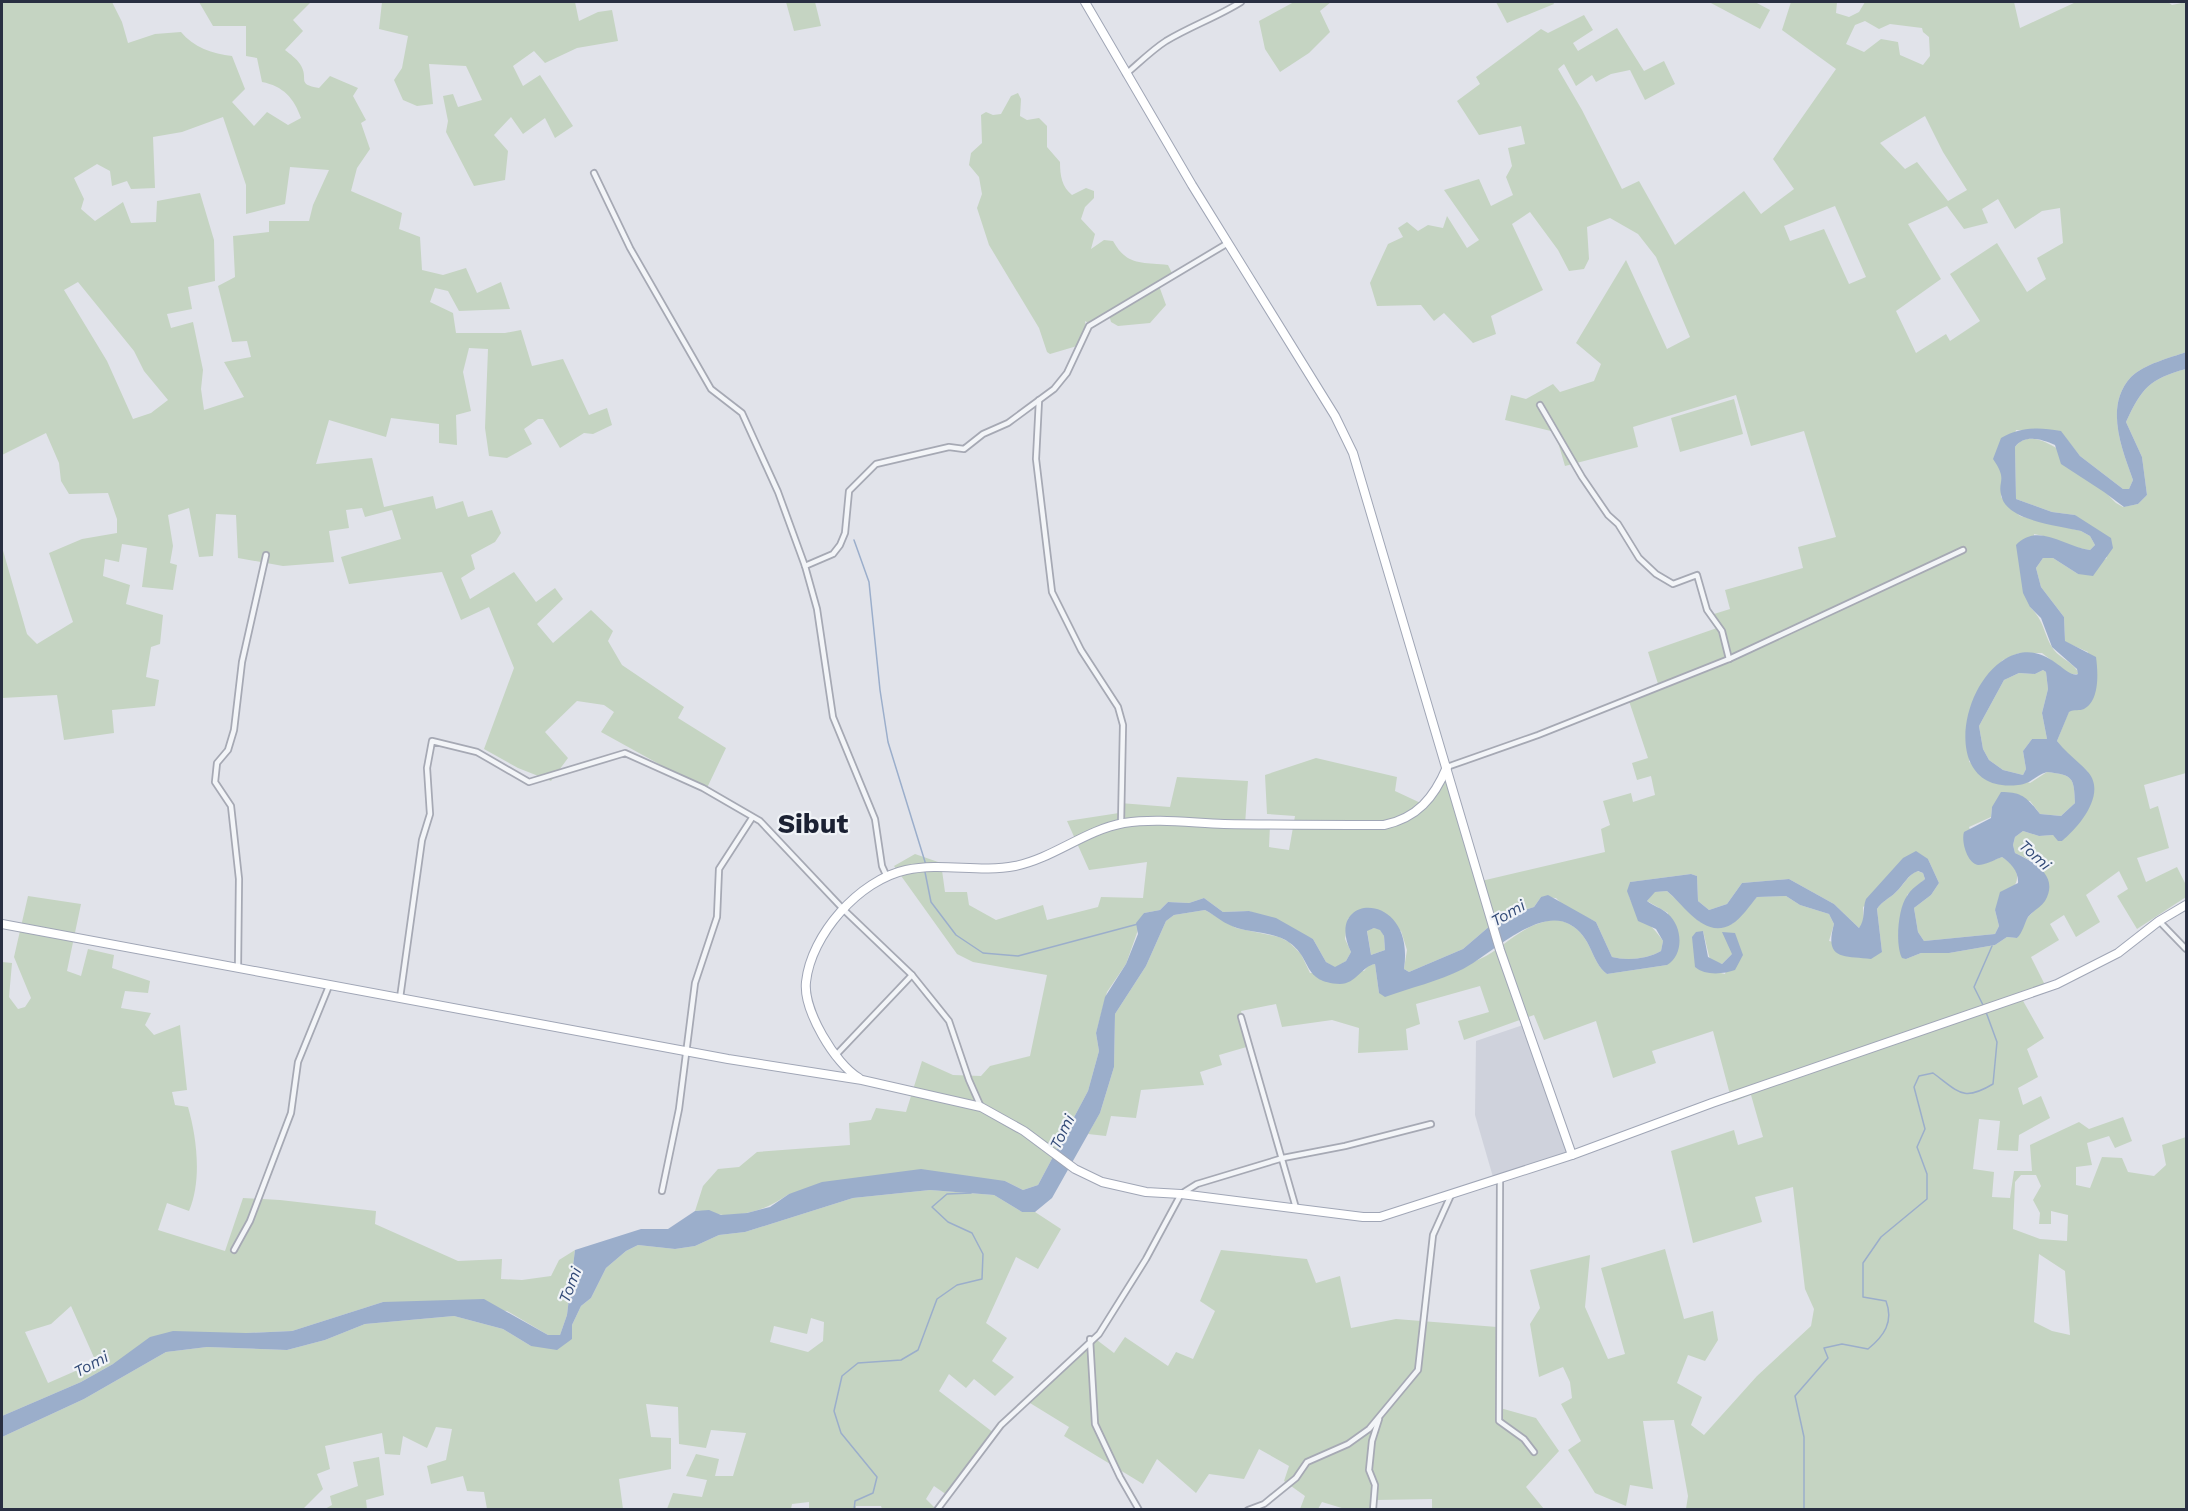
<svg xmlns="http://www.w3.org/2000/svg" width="2188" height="1511" font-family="'Work Sans',sans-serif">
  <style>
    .built { fill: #cfd2dc }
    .green { fill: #c5d4c2; fill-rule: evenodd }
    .water { fill: #9baecb; fill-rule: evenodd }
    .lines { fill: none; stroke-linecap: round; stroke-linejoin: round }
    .stream { stroke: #9baecb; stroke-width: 1.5 }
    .minor-casing { stroke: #a6a9b4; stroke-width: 8 }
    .primary-casing { stroke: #a0a6b6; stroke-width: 10 }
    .minor { stroke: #f3f5f8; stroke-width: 4.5 }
    .primary { stroke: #fff; stroke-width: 8 }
    .labels { text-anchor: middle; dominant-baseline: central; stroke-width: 4.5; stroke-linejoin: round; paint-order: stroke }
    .water-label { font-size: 16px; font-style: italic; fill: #324a77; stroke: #f0f3f7 }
    .town-label { font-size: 27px; font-weight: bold; fill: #1b2133; stroke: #f0f3f7 }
  </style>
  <rect width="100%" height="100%" fill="#e1e3ea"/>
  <path class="built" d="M1523 1025 1569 1154 1493 1177 1475 1115 1476 1041Z"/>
  <g class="green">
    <path d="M2 2H112L122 22 128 43 155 34 181 32C193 47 213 54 232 56L245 89 232 102 254 126 267 112 288 125 301 118C294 98 283 86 262 82L257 58 246 56V26H213L199 2H311L293 20 303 31 285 50C290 54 297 59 300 64 310 79 295 84 319 88L330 76 358 88 353 96 366 120 361 123 370 149 357 168 351 191 402 213 399 229 420 237 422 270 443 275 466 268 477 293 501 282 510 309 459 311 448 291 435 288 430 302 453 313 456 333H505L521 330 532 366 563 359 589 415 607 408 612 425 593 434 584 433 560 448 543 419H538L524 429 532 444 507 458 489 456 485 428 488 349 469 348 463 372 471 411 456 415 457 445 439 443V424L391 418 386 437 329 420 316 464 372 458 384 507 433 496 436 509 463 501 468 517 492 510 501 533 495 542 471 555 475 569 461 578 470 599 514 572 536 602 555 588 563 599 537 624 553 643 591 610 613 631 608 641 622 665 684 707 678 718 726 748 706 790 601 732 614 712 604 705 577 701 545 732 568 758 551 781 518 768 484 749 514 668 489 607 461 620 442 572 349 584 341 557 401 539 392 510 365 517 362 508 346 510 349 528 329 531 334 562 283 566 238 558 236 515 216 514 213 556 199 557 189 508 168 515 173 546 170 563 177 565 173 590 142 587 147 548 122 544 119 562 105 559 103 576 130 585 126 604 163 615 160 644 151 647 146 677 159 680 155 706 112 710 114 733 64 740 57 695 2 698V547L27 634 37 644 73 622 49 553 82 539 117 533V519L108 493 69 494 61 481 59 463 46 433 2 455ZM223 117 246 185V214L285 204 290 167 329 170 313 205 309 221H269V232L233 236 235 277 218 286 232 342 247 341 251 357 224 362 244 397 204 410 201 389 203 370 193 322 171 328 167 314 192 309 188 287 215 281 214 240 200 193 157 201 156 222 131 223 123 202 95 221 81 209 84 199 74 178 97 164 110 171 112 186 127 181 131 189 155 188 153 137 182 132ZM78 282 134 351 144 371 168 400 151 413 133 419 107 361 64 290Z"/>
    <path d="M382 2H575L579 21 598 12 612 10 618 41 577 48 545 63 534 51 513 66 523 86 540 75 573 126 555 138 545 118 523 134 511 117 494 135 508 151 505 180 474 186 446 132 448 121 443 96 453 94 458 107 482 100 466 66 429 64 433 104 417 106 403 100 394 80 402 68 408 36 379 29Z"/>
    <path d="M786 2H815L821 26 794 31Z"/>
    <path d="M1294 2H1331L1320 11 1330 32 1309 53 1280 72 1265 49 1259 21Z"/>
    <path d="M1496 2H1553L1554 4 1507 23Z"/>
    <path d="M1709 2H1755L1770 10 1760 29Z"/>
    <path d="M1791 2H1837L1836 13 1849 17 1859 12 1865 2H2014L2020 28 2076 2H2168L2172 5 2186 2V352C2170 358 2144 364 2131 377 2104 406 2122 449 2133 480L2129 489H2123L2080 456 2060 431 2016 430 2003 474 2001 497 2020 516 2081 531 2090 536 2095 545 2090 550C2070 548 2054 537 2034 534L2030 607C2046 623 2043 635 2054 650 2061 659 2075 663 2079 674H2069L2042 653H2019L2003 660 1991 672 1969 762 2030 783 2047 772C2073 775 2074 777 2075 803L2061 816 2040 814 2030 801 1992 807 1991 817 1969 827 1983 864 2002 857C2032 876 2011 891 1995 910L1999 926 1995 934 1924 941 1918 932 1914 908 1931 895 1939 883 1928 859 1863 907 1864 922 1859 928 1834 904 1789 879 1742 883 1727 904 1709 910 1698 901 1697 876 1691 874 1630 882C1622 907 1651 921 1663 941L1661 951C1648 959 1627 961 1612 957L1596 922 1565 907 1556 898 1541 897 1534 907 1498 919 1463 949 1409 972 1404 969 1407 950 1401 931 1348 918 1345 939 1351 952 1346 961 1335 968 1326 962 1313 939 1249 911 1223 912 1204 898 1189 903 1168 902 1160 910 1144 913 1126 964 1107 992 1096 1033 1099 1051 1088 1091 1038 1185 1023 1190 1005 1181 789 1194C769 1208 748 1216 723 1215 713 1214 707 1210 695 1211L703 1186 718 1169 739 1167 757 1152 850 1145 849 1123 871 1120 876 1108 906 1112 922 1061 953 1075 981 1076 990 1066 1030 1056 1047 975 973 962 957 954 894 866 915 854 941 863 945 892H967L969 905 996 920 1043 905 1047 920 1098 907 1101 897 1143 898 1147 862 1089 870 1067 821 1119 813 1120 803 1170 807 1177 777 1248 781 1245 825H1270L1269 847 1289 850 1295 816 1267 814 1265 775 1316 758 1397 777 1395 791 1425 805 1448 779 1477 882 1605 852 1601 829 1610 825 1603 801 1631 793 1633 802 1655 795 1651 776 1637 780 1632 763 1648 758 1628 698 1659 687 1648 652 1717 628 1714 614 1730 609 1725 590 1803 568 1798 547 1836 537 1804 431 1751 446 1736 395 1633 427 1638 447 1565 466 1555 432 1505 420 1511 395 1526 399 1553 384 1560 392 1594 381 1601 364 1576 343 1626 260 1667 349 1690 337 1656 257 1638 234 1610 218 1587 227 1589 259 1584 269 1569 271 1558 250 1530 212 1512 224 1543 290 1491 316 1496 334 1473 343 1444 313 1434 321 1421 305 1377 306 1370 283 1388 244 1403 237 1398 228 1407 222 1418 231 1428 225 1443 228 1447 216 1467 248 1479 240 1444 190 1479 179 1491 206 1513 195 1506 177 1512 166 1508 148 1525 144 1521 126 1479 135 1457 101 1480 84 1476 77 1541 29 1548 33 1584 15 1593 30 1573 43 1578 51 1617 28 1644 71 1664 61 1675 84 1645 100 1630 70 1611 74 1596 82 1592 75 1576 86 1564 64 1558 69 1582 110 1622 189 1639 181 1675 245 1744 191 1761 214 1794 189 1773 159 1836 69 1782 30ZM1865 21 1879 29 1890 24 1922 28 1923 32 1929 37 1930 56 1923 65 1900 55 1898 42 1881 39 1864 52 1846 44 1855 25ZM1925 116 1943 152 1967 190 1948 201 1917 162 1905 169 1880 143ZM1998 199 2015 229 2042 211 2060 208 2063 243 2037 258 2046 279 2027 292 1997 243 1950 274 1980 321 1950 341 1946 334 1916 353 1896 311 1941 279 1908 224 1947 206 1964 229 1988 223 1982 209ZM1835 206 1866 277 1849 284 1824 229 1790 241 1784 226Z"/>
    <path d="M1018 93 1021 99 1020 116 1027 120 1039 118 1047 126V147L1060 162C1060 176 1062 187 1072 195L1086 188 1094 191V198L1085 207 1081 219 1095 234 1091 249 1104 240 1113 241C1127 266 1141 262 1168 265L1173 275 1169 281 1161 280 1158 283 1166 305 1150 323 1118 326 1111 322 1108 311 1095 327 1085 321 1086 328 1077 346 1050 354 1047 352 1039 328 989 245 977 208 982 194 979 177 969 165 971 153 982 143 981 115 986 112 993 115 1001 114 1011 96Z"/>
    <path d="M2186 369V773L2144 785 2150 809 2158 806 2169 848 2137 858 2146 882 2177 867 2186 885V897L2137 929 2117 896 2128 889 2119 871 2086 895 2100 922 2076 937 2064 915 2050 924 2059 940 2031 957 2047 989 2022 999 2044 1038 2027 1049 2038 1077 2018 1088 2023 1105 2041 1096 2050 1118 2019 1135 2018 1151 1997 1150 2000 1121 1979 1119 1973 1169 1994 1172 1992 1197 2010 1198 2014 1171H2032L2030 1145 2079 1122 2089 1129 2123 1117 2132 1141 2115 1148 2109 1136 2087 1143 2092 1165 2076 1167V1185L2090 1188 2102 1157 2122 1158 2128 1172 2154 1176 2166 1165 2162 1145 2186 1137V1509H1686L1688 1496 1674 1420 1643 1421 1653 1489 1630 1485 1626 1506 1595 1493 1568 1450 1581 1441 1561 1404 1572 1398 1570 1382 1563 1367 1539 1377 1530 1324 1540 1308 1530 1270 1590 1255 1585 1307 1608 1359 1625 1354 1601 1268 1665 1249 1684 1319 1713 1311 1718 1340 1705 1361 1688 1355 1677 1383 1702 1397 1691 1425 1704 1435 1757 1376 1811 1326 1814 1309 1805 1289 1793 1187 1755 1197 1762 1222 1693 1243 1671 1151 1734 1130 1738 1145 1763 1137 1751 1095 1732 1102 1713 1031 1652 1051 1656 1063 1613 1078 1596 1021 1544 1040 1534 1015 1464 1040 1458 1021 1489 1012 1480 986 1416 1004 1420 1024 1406 1029 1408 1050 1358 1053 1359 1028 1332 1020 1282 1027 1276 1004 1241 1011 1250 1046 1219 1055 1222 1065 1200 1072 1204 1085 1141 1090 1136 1118 1111 1116 1106 1136 1088 1134 1100 1113 1114 1067 1115 1014 1146 966 1166 921 1174 915 1205 910 1236 928 1279 937 1289 942 1301 954 1310 973 1364 971 1369 965 1375 964 1379 993C1412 982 1448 973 1480 959 1503 949 1519 927 1547 921 1554 919 1562 920 1569 924 1593 937 1590 961 1607 974L1667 965 1668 913 1647 901 1654 892 1667 891 1700 922 1732 924 1757 897 1786 896 1800 905 1829 914 1834 924 1829 941 1882 952 1877 909C1882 901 1889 899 1896 892 1904 885 1907 876 1917 871L1923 873 1925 879 1907 895 1906 959 1921 953H1949L1995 945 2007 937 2017 938 2028 917 2045 900 2040 865 2015 853 2013 845 2015 837 2023 831 2039 836 2053 835 2062 841 2088 772 2068 756 2057 741 2069 711 2073 709 2088 652 2065 642 2064 617 2041 587 2036 568 2043 558H2053L2078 574 2107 558 2075 515 2052 512 2016 499 2015 447C2039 415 2099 486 2116 503L2123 507 2138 504 2147 495 2142 457 2126 422C2142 388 2149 379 2186 369ZM1703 931 1710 960 1722 964 1732 954 1725 974 1695 967ZM2021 1175H2036L2041 1186 2033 1200 2040 1213 2039 1224H2051V1211L2068 1215 2067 1241 2040 1239 2013 1229 2015 1182ZM2039 1254 2065 1271 2070 1335 2052 1331 2034 1322Z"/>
    <path d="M1734 399 1743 434 1680 452 1671 418Z"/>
    <path d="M2043 670 2046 672 2048 689 2042 713 2047 739H2032L2023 751 2026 769 2023 775 2003 770 1989 760 1983 749 1979 726 2004 680 2019 673 2035 674Z"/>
    <path d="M28 896 81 904 67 971 81 976 88 949 114 955 112 968 150 981 148 993 125 991 121 1008 151 1013 145 1025 154 1035 180 1025 187 1090 172 1092 175 1105 188 1107C197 1138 202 1181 189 1211L167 1203 158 1230 225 1251 243 1198 280 1200 376 1211 375 1224 458 1261 502 1259 501 1279 522 1280 551 1276 559 1260 575 1250 567 1315 560 1335H548L507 1311 383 1302 292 1331 246 1333 113 1364 81 1382 2 1416V962L12 963 9 997 18 1009 25 1007 31 998 14 957ZM71 1306 96 1362 48 1383 25 1332 51 1324Z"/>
    <path d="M1374 928 1380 929 1384 936 1385 950 1371 955 1367 930Z"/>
    <path d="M930 1190 994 1195 1022 1212H1035L1061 1229 1038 1269 1016 1257 986 1323 1007 1338 992 1361 1014 1377 995 1396 974 1379 966 1388 949 1374 939 1391 994 1433 950 1497 934 1486 926 1499 936 1509H882L881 1506H856V1509H809V1502L792 1504 791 1509H667L673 1493 702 1497 707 1480 686 1476 696 1454 719 1459 715 1476H733L746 1433 711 1430 706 1448 679 1444 678 1407 646 1404 651 1437 671 1438V1469L619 1479 623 1509H487L484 1492 467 1491 463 1476 431 1484 427 1466 446 1460 452 1429 436 1427 427 1448 403 1436 400 1455 385 1454 382 1433 325 1446 330 1469 317 1474 323 1489 303 1509H2V1437L84 1399 166 1352 207 1347 287 1350 325 1340 365 1324 454 1316 503 1329 531 1346 572 1339V1325L581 1306 591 1298 606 1268 626 1251 638 1245 675 1249 695 1246 719 1235 745 1232 853 1198ZM811 1318 824 1322 823 1341 808 1352 770 1342 774 1326 807 1334Z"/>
    <path d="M1221 1250 1307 1259 1316 1283 1340 1276 1351 1328 1396 1319 1497 1327 1500 1408 1536 1418 1559 1451 1526 1487 1544 1509H1432V1499L1375 1500 1373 1509H1345L1322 1502 1318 1509H1300L1305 1496 1284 1481 1289 1466 1259 1449 1244 1479 1209 1474 1196 1493 1157 1459 1143 1484 1064 1436 1069 1427 1030 1403 1093 1337 1114 1353 1125 1337 1168 1366 1176 1352 1193 1359 1215 1311 1200 1301Z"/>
    <path d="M379 1457 384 1495 366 1500 367 1509H325L332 1505 330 1496 358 1486 353 1462Z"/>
  </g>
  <g class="water">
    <path d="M2186 352V369C2149 379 2142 388 2126 422L2142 457 2147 495 2138 504 2124 507 2104 492 2061 464 2055 445C2041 439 2025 434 2015 447L2016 499 2052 512 2075 515 2111 538 2113 548 2093 576 2078 574 2053 558H2043L2036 568 2041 587 2064 617 2065 641 2096 657C2098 672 2100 701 2084 709 2080 711 2074 709 2069 712L2057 741C2066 753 2078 761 2088 772 2107 794 2079 827 2062 841H2058L2053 835 2039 836 2023 831 2015 837 2013 845 2015 853C2033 862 2060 875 2045 901 2041 907 2033 911 2028 917 2024 924 2023 932 2017 938L2007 937 1995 945 1949 953H1921L1906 959 1902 958C1895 945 1898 908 1907 896 1911 889 1919 884 1925 879L1923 873 1918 871C1907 875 1904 885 1896 892 1889 899 1882 901 1877 909L1882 952 1871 959C1843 956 1824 960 1834 924L1829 914 1800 905 1786 896 1757 897C1750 905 1741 919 1732 924 1705 940 1685 906 1667 891L1655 892 1647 901C1653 906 1662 908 1668 914 1683 927 1684 955 1667 965L1607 974C1590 961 1593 937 1569 924 1538 907 1490 955 1463 969 1439 981 1410 988 1385 997L1379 993 1375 964C1362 966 1356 984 1340 984 1302 982 1313 960 1290 943 1276 932 1253 933 1237 928 1224 924 1216 916 1205 910L1174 915 1166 921 1146 966 1115 1014 1114 1067 1100 1113 1052 1198 1035 1212H1022L994 1195 930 1190 853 1198 745 1232 719 1235 695 1246 675 1249 638 1245 626 1251 606 1268 591 1298 581 1306 572 1325V1339L557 1350 531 1346 503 1329 454 1316 365 1324 325 1340 287 1350 207 1347 166 1352 84 1399 2 1437V1416L81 1382 113 1364 150 1337 173 1331 246 1333 292 1331 383 1302 484 1299 548 1335H560L567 1315 575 1250 641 1229H668L695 1211 709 1210 721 1215 747 1213 770 1207 789 1194 822 1182 921 1169 1005 1181 1023 1190 1038 1185 1088 1091 1099 1051 1096 1033 1105 997 1126 964 1138 934 1136 923 1144 913 1160 910 1168 902 1189 903 1204 898 1223 912 1249 911 1276 918 1313 939 1326 962 1335 967 1346 961 1351 952C1322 892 1416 889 1404 969L1409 972 1463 949 1498 919 1534 907 1541 897 1548 895 1596 922 1612 957C1627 961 1648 959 1661 951L1663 941 1656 929 1638 921 1627 891 1630 882 1691 874 1697 876 1698 901 1709 910 1727 904 1742 883 1789 879 1834 904 1859 928C1866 919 1862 909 1866 899L1903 858 1916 851 1928 859 1939 883 1931 895 1914 908 1918 932 1924 941 1995 934 1999 926 1995 910 2000 892 2018 883C2019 872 2011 863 2002 857 1996 859 1986 865 1978 865 1967 863 1961 841 1964 832L1991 818 1992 807 2001 792C2023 792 2027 798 2040 814L2061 816 2075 803C2074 777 2073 775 2047 772 2036 775 2031 784 2018 785 1942 794 1958 687 2005 659 2045 636 2065 680 2078 674L2077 669 2052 647 2041 618 2030 607 2023 593 2016 545C2038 522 2064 547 2090 550L2095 545 2090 536 2081 531C2060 526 2009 521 2002 498 1996 480 2009 482 1993 459L2001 438C2021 427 2038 427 2061 431L2080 456 2123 489H2129L2133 480C2122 449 2104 406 2131 377 2144 364 2170 358 2186 352ZM2043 670 2046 672 2048 689 2042 713 2047 739H2032L2023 751 2026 769 2023 775 2003 770 1989 760 1983 749 1979 726 2004 680 2019 673 2035 674ZM1374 928 1380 930 1384 936 1385 950 1371 955 1367 931Z"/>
    <path d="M1703 931 1708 957 1722 964 1732 954 1722 932 1735 933 1743 955 1735 970C1724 974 1705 976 1695 967L1692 937 1696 932Z"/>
  </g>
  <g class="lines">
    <g class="stream">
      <path d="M854 540 869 582 880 690 888 742 926 865"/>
      <path d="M925 872 931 902 956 935 983 953 1018 956 1138 924"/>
      <path d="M1983 1005 1974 987 1992 946"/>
      <path d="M854 1510 855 1501 873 1493 877 1477 841 1433 834 1411 842 1376 858 1363 901 1360 918 1350 937 1299 957 1285 982 1279 983 1254 972 1233 948 1222 932 1207 947 1194 971 1193"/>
      <path d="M1804 1510V1437L1795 1396 1828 1358 1824 1348 1842 1344 1868 1349C1884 1336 1894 1322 1886 1301L1863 1297V1263L1881 1237 1927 1199V1174L1917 1147 1925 1129 1914 1087 1919 1076 1933 1073C1959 1092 1963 1102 1993 1084L1997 1042 1986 1012"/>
    </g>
    <g class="minor-casing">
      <g id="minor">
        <path d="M1126 74C1139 63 1152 50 1166 41 1191 26 1217 17 1241 2"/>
        <path d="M594 173 630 248 711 389 742 413 778 492 805 566 817 609 833 717 875 819 882 866 887 877"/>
        <path d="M1039 400 1036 459 1052 592 1081 650 1118 707 1123 725 1121 824"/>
        <path d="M1540 405 1582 477 1608 515 1618 524 1639 558 1656 574 1673 584 1697 575 1707 610 1722 631 1729 659"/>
        <path d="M805 566 833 554 840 545 845 533 849 491 876 464 949 447 964 449 983 434 1008 423 1054 389 1067 373 1089 326 1228 243"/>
        <path d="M1447 767 1538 735 1729 659 1963 550"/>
        <path d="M2159 921 2186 949"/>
        <path d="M238 968 239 879 231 806 215 782 217 763 228 750 234 730 242 662 266 555"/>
        <path d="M400 998 422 840 430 814 427 768 432 741 477 752 529 782 625 753 703 788 760 821 844 910 912 975 949 1021 969 1080 981 1107"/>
        <path d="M1241 1017 1296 1208"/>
        <path d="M836 1055 912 975"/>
        <path d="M1500 1178 1499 1421 1524 1439 1534 1452"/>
        <path d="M662 1191 679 1109 695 983 717 917 719 869 752 818"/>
        <path d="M234 1250 250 1221 291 1113 298 1062 329 986"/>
        <path d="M1090 1339 1095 1424 1120 1477 1139 1510"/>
        <path d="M937 1510 1001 1425 1099 1334 1146 1259 1181 1194 1197 1184 1283 1158 1345 1146 1431 1124"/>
        <path d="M1248 1510 1264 1504 1296 1478 1307 1462 1348 1444 1369 1429 1418 1370 1433 1235 1451 1195"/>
        <path d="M1373 1510 1375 1485 1369 1470 1372 1441 1379 1419"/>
      </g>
    </g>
    <g class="primary-casing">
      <g id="primary">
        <path d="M1085 2 1192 185 1335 416 1353 453 1500 950 1572 1155"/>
        <path d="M2 924 728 1059 862 1080 981 1107 1024 1131 1075 1169 1102 1182 1146 1192 1181 1194 1363 1217H1380L1572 1155 1712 1103 2057 984 2118 953 2159 921 2186 905"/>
        <path d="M859 1078C835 1064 803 1010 806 982 811 935 859 880 906 870 942 862 979 873 1015 866 1054 858 1085 830 1124 823 1157 818 1192 823 1224 824 1277 825 1330 825 1384 825 1417 818 1434 798 1447 767"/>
      </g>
    </g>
    <use href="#minor" class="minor"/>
    <use href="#primary" class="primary"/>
  </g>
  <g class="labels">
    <g class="water-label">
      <text transform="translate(2035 855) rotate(42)">Tomi</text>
      <text transform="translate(1508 913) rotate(-30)">Tomi</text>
      <text transform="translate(1062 1132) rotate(-64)">Tomi</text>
      <text transform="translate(570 1285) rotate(-69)">Tomi</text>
      <text transform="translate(91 1364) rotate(-28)">Tomi</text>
    </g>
    <g class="town-label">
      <text x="813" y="824">Sibut</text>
    </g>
  </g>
  <rect width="2188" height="1511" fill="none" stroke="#292f42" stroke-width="6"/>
</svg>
